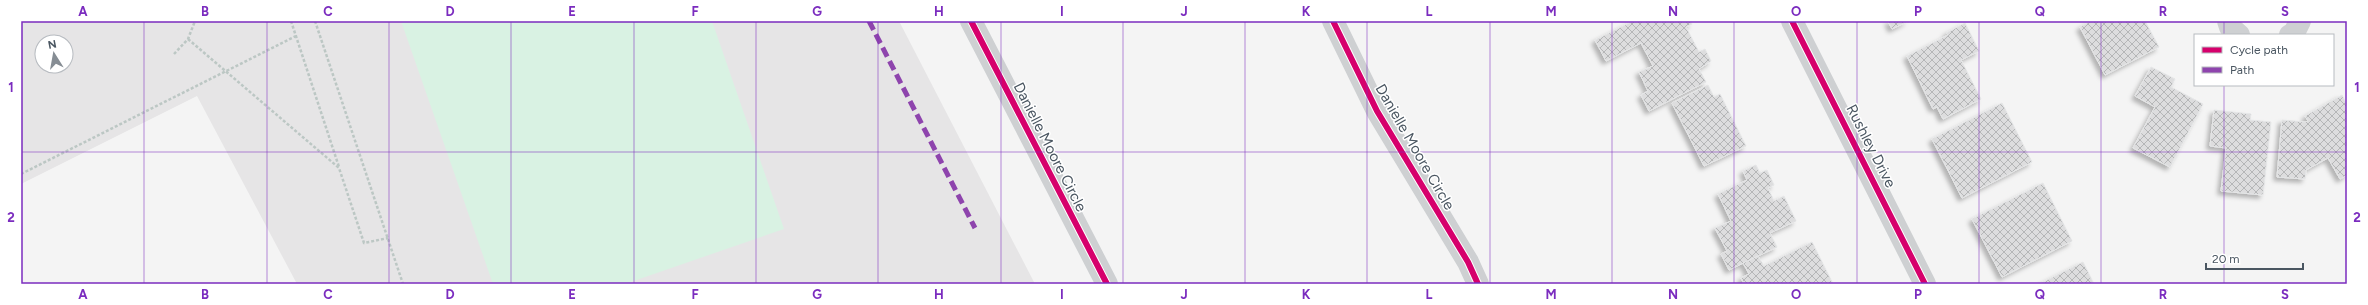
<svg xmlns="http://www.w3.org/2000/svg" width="2368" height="305" font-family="Figtree,sans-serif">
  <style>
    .education { fill: #e6e5e6; fill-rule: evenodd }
    .grass { fill: #d9f2e3 }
    .building { fill: url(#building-cross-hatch); stroke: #e5e6e7; filter: url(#shadow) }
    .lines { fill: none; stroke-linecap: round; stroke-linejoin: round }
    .path { stroke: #bcc7c4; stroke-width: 2.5; stroke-dasharray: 3 2; stroke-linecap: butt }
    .street { stroke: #ced0d2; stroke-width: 22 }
    .quiet { stroke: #8e44ad; stroke-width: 5; stroke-dasharray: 10 5; stroke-linecap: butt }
    .cycleway-casing { stroke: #fff; stroke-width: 8 }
    .cycleway { stroke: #d6006c; stroke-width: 6 }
    .grid { fill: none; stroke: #7b2cbf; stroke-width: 1; stroke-opacity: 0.55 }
    .labels { text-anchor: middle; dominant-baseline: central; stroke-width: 3; stroke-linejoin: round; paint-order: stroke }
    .street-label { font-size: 15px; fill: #4a5661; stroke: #fff }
    .neatline { fill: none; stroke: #7b2cbf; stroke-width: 1.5 }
    .grid-label { font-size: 13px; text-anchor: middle; font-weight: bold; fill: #7b2cbf }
  </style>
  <defs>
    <pattern id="building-cross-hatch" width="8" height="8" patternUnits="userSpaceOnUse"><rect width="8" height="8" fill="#ddddde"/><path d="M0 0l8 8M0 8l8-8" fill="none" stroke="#b5b6b7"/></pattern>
    <filter id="shadow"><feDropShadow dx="-3.5" dy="3.5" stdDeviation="2" flood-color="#0004"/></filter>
  </defs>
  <rect width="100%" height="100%" fill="#f4f4f4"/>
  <path class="education" d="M21 21H899L1035 284H297L197 96 21 184ZM42 42H66V66H42Z"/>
  <path class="grass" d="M401 21H712L784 229 625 284H493Z"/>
  <g class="building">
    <path d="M1633 21H1690L1692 24 1686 27 1699 52 1705 49 1711 61 1699 69 1706 82 1649 111 1641 95 1648 91 1639 72 1653 66 1641 43 1606 61 1595 40Z"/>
    <path d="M1888 21H1908L1892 29Z"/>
    <path d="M2091 21H2145L2159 47 2105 75 2080 27Z"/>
    <path d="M1965 23 1979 51 1961 60 1981 99 1943 119 1937 107 1933 109 1907 56 1948 35 1946 33Z"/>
    <path d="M2151 67 2175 79 2171 87 2203 104 2170 167 2133 148 2155 107 2135 96Z"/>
    <path d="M1708 85 1714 97 1720 94 1746 146 1704 166 1672 103Z"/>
    <path d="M2342 95 2347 105V175L2340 179 2328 158 2306 170 2305 179 2277 177 2282 120 2305 122 2308 121 2305 116Z"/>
    <path d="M2002 103 2032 162 1962 198 1932 139Z"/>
    <path d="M2214 110 2251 114 2250 120 2271 122 2263 195 2221 191 2226 148 2210 146Z"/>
    <path d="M1756 165 1760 173 1767 170 1774 185 1768 188 1774 201 1784 196 1796 221 1770 233 1777 247 1729 270 1721 254 1727 251 1715 228 1731 221 1718 194 1747 180 1743 171Z"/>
    <path d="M2043 183 2072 241 2002 277 1972 219Z"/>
    <path d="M1812 242 1833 284H1744L1741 278 1749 274 1743 263 1758 256 1764 266Z"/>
    <path d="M2083 262 2094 284H2039Z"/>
  </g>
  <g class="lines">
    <g class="path">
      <path d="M291 21 339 167"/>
      <path d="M315 21 403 284"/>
      <path d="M188 39 339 168 364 243 388 238"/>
      <path d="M174 54 188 39 195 21"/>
      <path d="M21 174 296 36"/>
    </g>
    <g class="street">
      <path d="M971 21 1107 284"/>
      <path d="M1333 21 1377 111 1468 262 1478 284"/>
      <path d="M1792 21 1925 284"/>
      <path d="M2228 21 2230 27 2239 35"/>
      <path d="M2290 35 2294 33 2300 21"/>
    </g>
    <path class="quiet" d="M869 21 975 228"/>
    <g class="cycleway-casing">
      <g id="cycleway">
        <path d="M971 21 1107 284"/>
        <path d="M1333 21 1377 111 1468 262 1478 284"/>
        <path d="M1792 21 1925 284"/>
      </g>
    </g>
    <use href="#cycleway" class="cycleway"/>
  </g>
  <path class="grid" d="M144 21V284M267 21V284M389 21V284M511 21V284M634 21V284M756 21V284M878 21V284M1001 21V284M1123 21V284M1245 21V284M1367 21V284M1490 21V284M1612 21V284M1734 21V284M1857 21V284M1979 21V284M2101 21V284M2224 21V35M2224 85V284M21 152H2347"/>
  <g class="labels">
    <g class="street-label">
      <text transform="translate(1871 146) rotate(63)">Rushley Drive</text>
      <text transform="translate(1050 147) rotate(63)">Danielle Moore Circle</text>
      <text transform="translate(1415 147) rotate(60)">Danielle Moore Circle</text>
    </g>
  </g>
  <rect width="2368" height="305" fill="none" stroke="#ffffff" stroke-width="44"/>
  <rect x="2194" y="34" width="140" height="52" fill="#ffffff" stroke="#b7bbc0"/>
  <rect x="2202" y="47" width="20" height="6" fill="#d6006c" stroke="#b7bbc0"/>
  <text x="2230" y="54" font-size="12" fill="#4a5661">Cycle path</text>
  <rect x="2202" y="67" width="20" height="6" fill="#8e44ad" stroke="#b7bbc0"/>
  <text x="2230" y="74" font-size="12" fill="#4a5661">Path</text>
  <g transform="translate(54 54) rotate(349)"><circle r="19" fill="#ffffff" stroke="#b7bbc0"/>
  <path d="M0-3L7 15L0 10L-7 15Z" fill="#868d94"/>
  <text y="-6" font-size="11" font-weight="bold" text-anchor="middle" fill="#4a5661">N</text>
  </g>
  <path d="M2206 263v6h97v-6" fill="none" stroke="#4a5661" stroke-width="2"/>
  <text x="2212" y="263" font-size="12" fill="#4a5661" stroke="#ffffff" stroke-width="3" paint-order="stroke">20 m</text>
  <rect x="22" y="22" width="2324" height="261" class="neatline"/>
  <g class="grid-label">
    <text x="83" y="16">A</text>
    <text x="205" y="16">B</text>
    <text x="328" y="16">C</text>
    <text x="450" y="16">D</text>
    <text x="572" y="16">E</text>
    <text x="695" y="16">F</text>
    <text x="817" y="16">G</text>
    <text x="939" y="16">H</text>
    <text x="1062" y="16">I</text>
    <text x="1184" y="16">J</text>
    <text x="1306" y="16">K</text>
    <text x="1429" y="16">L</text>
    <text x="1551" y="16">M</text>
    <text x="1673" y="16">N</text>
    <text x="1796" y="16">O</text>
    <text x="1918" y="16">P</text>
    <text x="2040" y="16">Q</text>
    <text x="2163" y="16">R</text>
    <text x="2285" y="16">S</text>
    <text x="11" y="92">1</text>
    <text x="2357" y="92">1</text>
    <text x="11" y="222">2</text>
    <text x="2357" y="222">2</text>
    <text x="83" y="299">A</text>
    <text x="205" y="299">B</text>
    <text x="328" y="299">C</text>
    <text x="450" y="299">D</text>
    <text x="572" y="299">E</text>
    <text x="695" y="299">F</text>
    <text x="817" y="299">G</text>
    <text x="939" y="299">H</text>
    <text x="1062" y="299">I</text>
    <text x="1184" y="299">J</text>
    <text x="1306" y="299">K</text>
    <text x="1429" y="299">L</text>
    <text x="1551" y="299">M</text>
    <text x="1673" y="299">N</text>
    <text x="1796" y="299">O</text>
    <text x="1918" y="299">P</text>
    <text x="2040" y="299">Q</text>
    <text x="2163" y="299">R</text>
    <text x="2285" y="299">S</text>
  </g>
</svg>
